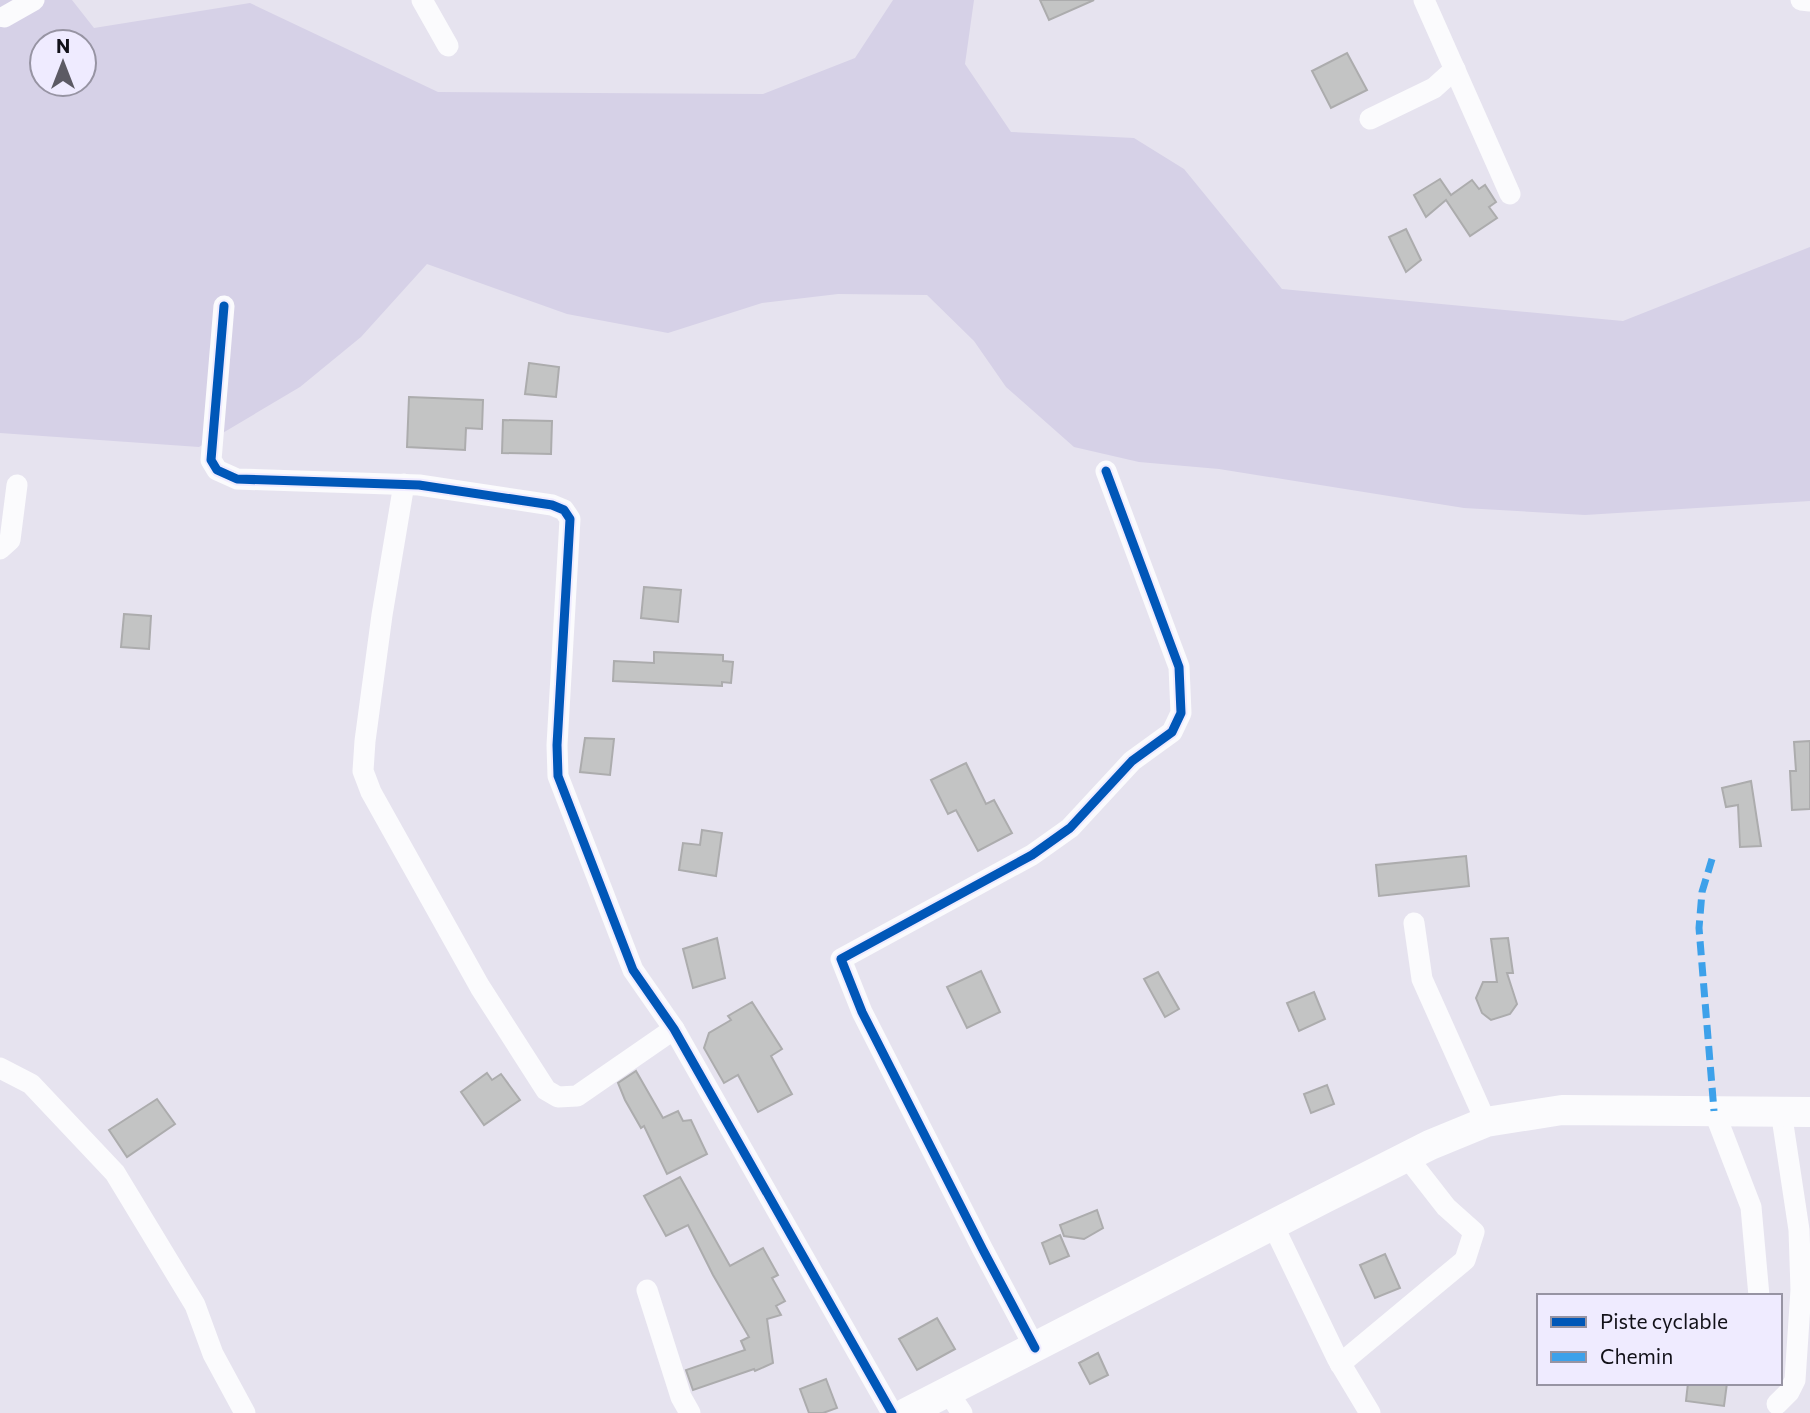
<svg xmlns="http://www.w3.org/2000/svg" width="1810" height="1413" font-family="Commissioner,sans-serif">
<rect width="100%" height="100%" fill="#e6e3ef"/>
<path fill="#d6d1e7" fill-rule="evenodd" d="M0,0H72L94,28L250,3L438,92L763,94L855,58L893,0H974L965,64L1011,132L1134,138L1184,169L1282,289L1623,321L1810,247V501L1585,515L1464,508L1219,469L1139,462L1074,447L1006,387L974,341L927,295L838,294L762,303L668,333L567,314L427,264L361,337L300,387L199,447L0,433ZM42,42H84V84H42Z"/>
<g fill="#c3c4c4" stroke="#acacad" stroke-width="2">
<polygon points="1040,0 1094,0 1049,20"/>
<polygon points="1347,53 1367,90 1331,108 1312,71"/>
<polygon points="1440,179 1451,195 1472,180 1479,189 1485,185 1496,202 1489,207 1497,218 1470,236 1446,200 1426,217 1414,195"/>
<polygon points="1406,229 1421,260 1406,272 1389,237"/>
<polygon points="529,363 559,367 556,397 525,394"/>
<polygon points="409,397 483,400 482,429 466,428 465,450 407,447"/>
<polygon points="503,420 552,421 551,454 502,453"/>
<polygon points="644,587 681,590 678,622 641,618"/>
<polygon points="124,614 151,616 149,649 121,647"/>
<polygon points="654,652 723,655 723,661 733,662 731,683 722,682 722,686 613,681 614,661 654,663"/>
<polygon points="585,738 614,739 610,775 580,772"/>
<polygon points="1810,741 1810,809 1792,810 1790,771 1796,771 1794,742"/>
<polygon points="966,763 986,804 994,800 1012,833 978,851 956,810 948,814 931,780"/>
<polygon points="1751,781 1761,846 1740,847 1738,805 1726,807 1722,788"/>
<polygon points="702,830 722,833 716,876 679,870 683,843 700,845"/>
<polygon points="1466,856 1469,886 1379,896 1376,865"/>
<polygon points="717,938 725,978 693,988 683,949"/>
<polygon points="1508,938 1513,973 1507,973 1517,1004 1510,1014 1491,1020 1482,1013 1476,998 1483,982 1497,982 1491,939"/>
<polygon points="981,971 1000,1012 967,1028 947,987"/>
<polygon points="1158,972 1179,1009 1165,1017 1144,979"/>
<polygon points="1314,992 1325,1019 1299,1031 1287,1003"/>
<polygon points="752,1002 782,1049 771,1056 792,1094 758,1112 738,1075 724,1083 704,1048 709,1033 731,1020 728,1016"/>
<polygon points="636,1071 663,1118 678,1111 683,1121 691,1120 707,1154 667,1174 644,1126 641,1128 625,1100 618,1083"/>
<polygon points="487,1073 492,1080 501,1074 520,1100 484,1125 461,1092"/>
<polygon points="1327,1085 1334,1104 1311,1113 1304,1094"/>
<polygon points="157,1099 175,1124 127,1157 109,1130"/>
<polygon points="680,1177 730,1266 763,1248 778,1275 772,1278 785,1301 776,1306 781,1315 767,1319 773,1363 755,1371 754,1369 693,1390 686,1370 745,1350 741,1341 749,1337 713,1275 688,1225 666,1236 644,1196"/>
<polygon points="1097,1210 1103,1228 1084,1239 1064,1236 1060,1225"/>
<polygon points="1060,1235 1069,1256 1050,1264 1042,1243"/>
<polygon points="1385,1254 1400,1288 1375,1298 1360,1265"/>
<polygon points="937,1318 955,1349 917,1370 899,1339"/>
<polygon points="1098,1353 1108,1375 1090,1384 1079,1363"/>
<polygon points="826,1379 837,1408 823,1413 809,1413 800,1389"/>
<polygon points="1688,1383 1727,1383 1724,1406 1686,1401"/>
</g>
<g fill="none" stroke-linecap="round" stroke-linejoin="round">
<g stroke="#fbfbfd" stroke-width="21">
<polyline points="422,0 448,46"/>
<polyline points="1424,0 1510,194"/>
<polyline points="1801,0 1810,1"/>
<polyline points="4,17 34,0"/>
<polyline points="1370,119 1434,88 1455,69"/>
<polyline points="224,306 211,460 217,470 237,479 419,485 552,505 564,510 570,519 557,745 558,776 633,970 674,1029 892,1413"/>
<polyline points="404,484 382,615 365,741 363,771 371,792 480,987 546,1090 558,1097 577,1096 674,1029"/>
<polyline points="0,549 10,540 17,485"/>
<polyline points="1414,923 1422,979 1486,1122"/>
<polyline points="0,1068 31,1084 115,1173 195,1305 213,1354 245,1413"/>
<polyline points="1714,1111 1751,1207 1759,1296"/>
<polyline points="1273,1225 1337,1358 1370,1413"/>
<polyline points="647,1290 681,1397 690,1413"/>
<polyline points="1035,1348 983,1250 862,1012 841,959 1032,855 1070,828 1132,761 1172,732 1181,713 1179,667 1106,471"/>
<polyline points="1340,1364 1465,1260 1474,1232 1446,1207 1407,1157"/>
<polyline points="948,1392 962,1413"/>
<polyline points="1777,1404 1789,1392 1795,1380 1801,1290 1799,1230 1781,1111"/>
</g>
<polyline stroke="#fbfbfd" stroke-width="30" points="906,1413 1323,1199 1430,1145 1486,1122 1562,1110 1810,1112"/>
<polyline stroke="#3da1ea" stroke-width="7" stroke-dasharray="14 7" stroke-linecap="butt" points="1712,859 1702,892 1699,928 1714,1111"/>
<defs>
<g id="cycleway">
<polyline points="224,306 211,460 217,470 237,479 419,485 552,505 564,510 570,519 557,745 558,776 633,970 674,1029 892,1413"/>
<polyline points="1035,1348 983,1250 862,1012 841,959 1032,855 1070,828 1132,761 1172,732 1181,713 1179,667 1106,471"/>
</g>
</defs>
<use href="#cycleway" stroke="#efebff" stroke-width="13"/>
<use href="#cycleway" stroke="#0057b8" stroke-width="9"/>
</g>
<rect x="1537" y="1294" width="245" height="91" fill="#efebff" stroke="#9794a3" stroke-width="2"/>
<rect x="1551" y="1317" width="35" height="10" fill="#0057b8" stroke="#9794a3" stroke-width="2"/>
<text x="1600" y="1329" font-size="21" fill="#121119">Piste cyclable</text>
<rect x="1551" y="1352" width="35" height="10" fill="#3da1ea" stroke="#9794a3" stroke-width="2"/>
<text x="1600" y="1364" font-size="21" fill="#121119">Chemin</text>
<g transform="translate(63 63)"><circle r="33" fill="#efebff" stroke="#9794a3" stroke-width="2"/>
<path d="M0-5L12 26L0 18L-12 26Z" fill="#5c5a64"/>
<text y="-10" font-size="19" font-weight="bold" text-anchor="middle" fill="#121119">N</text>
</g>
</svg>
